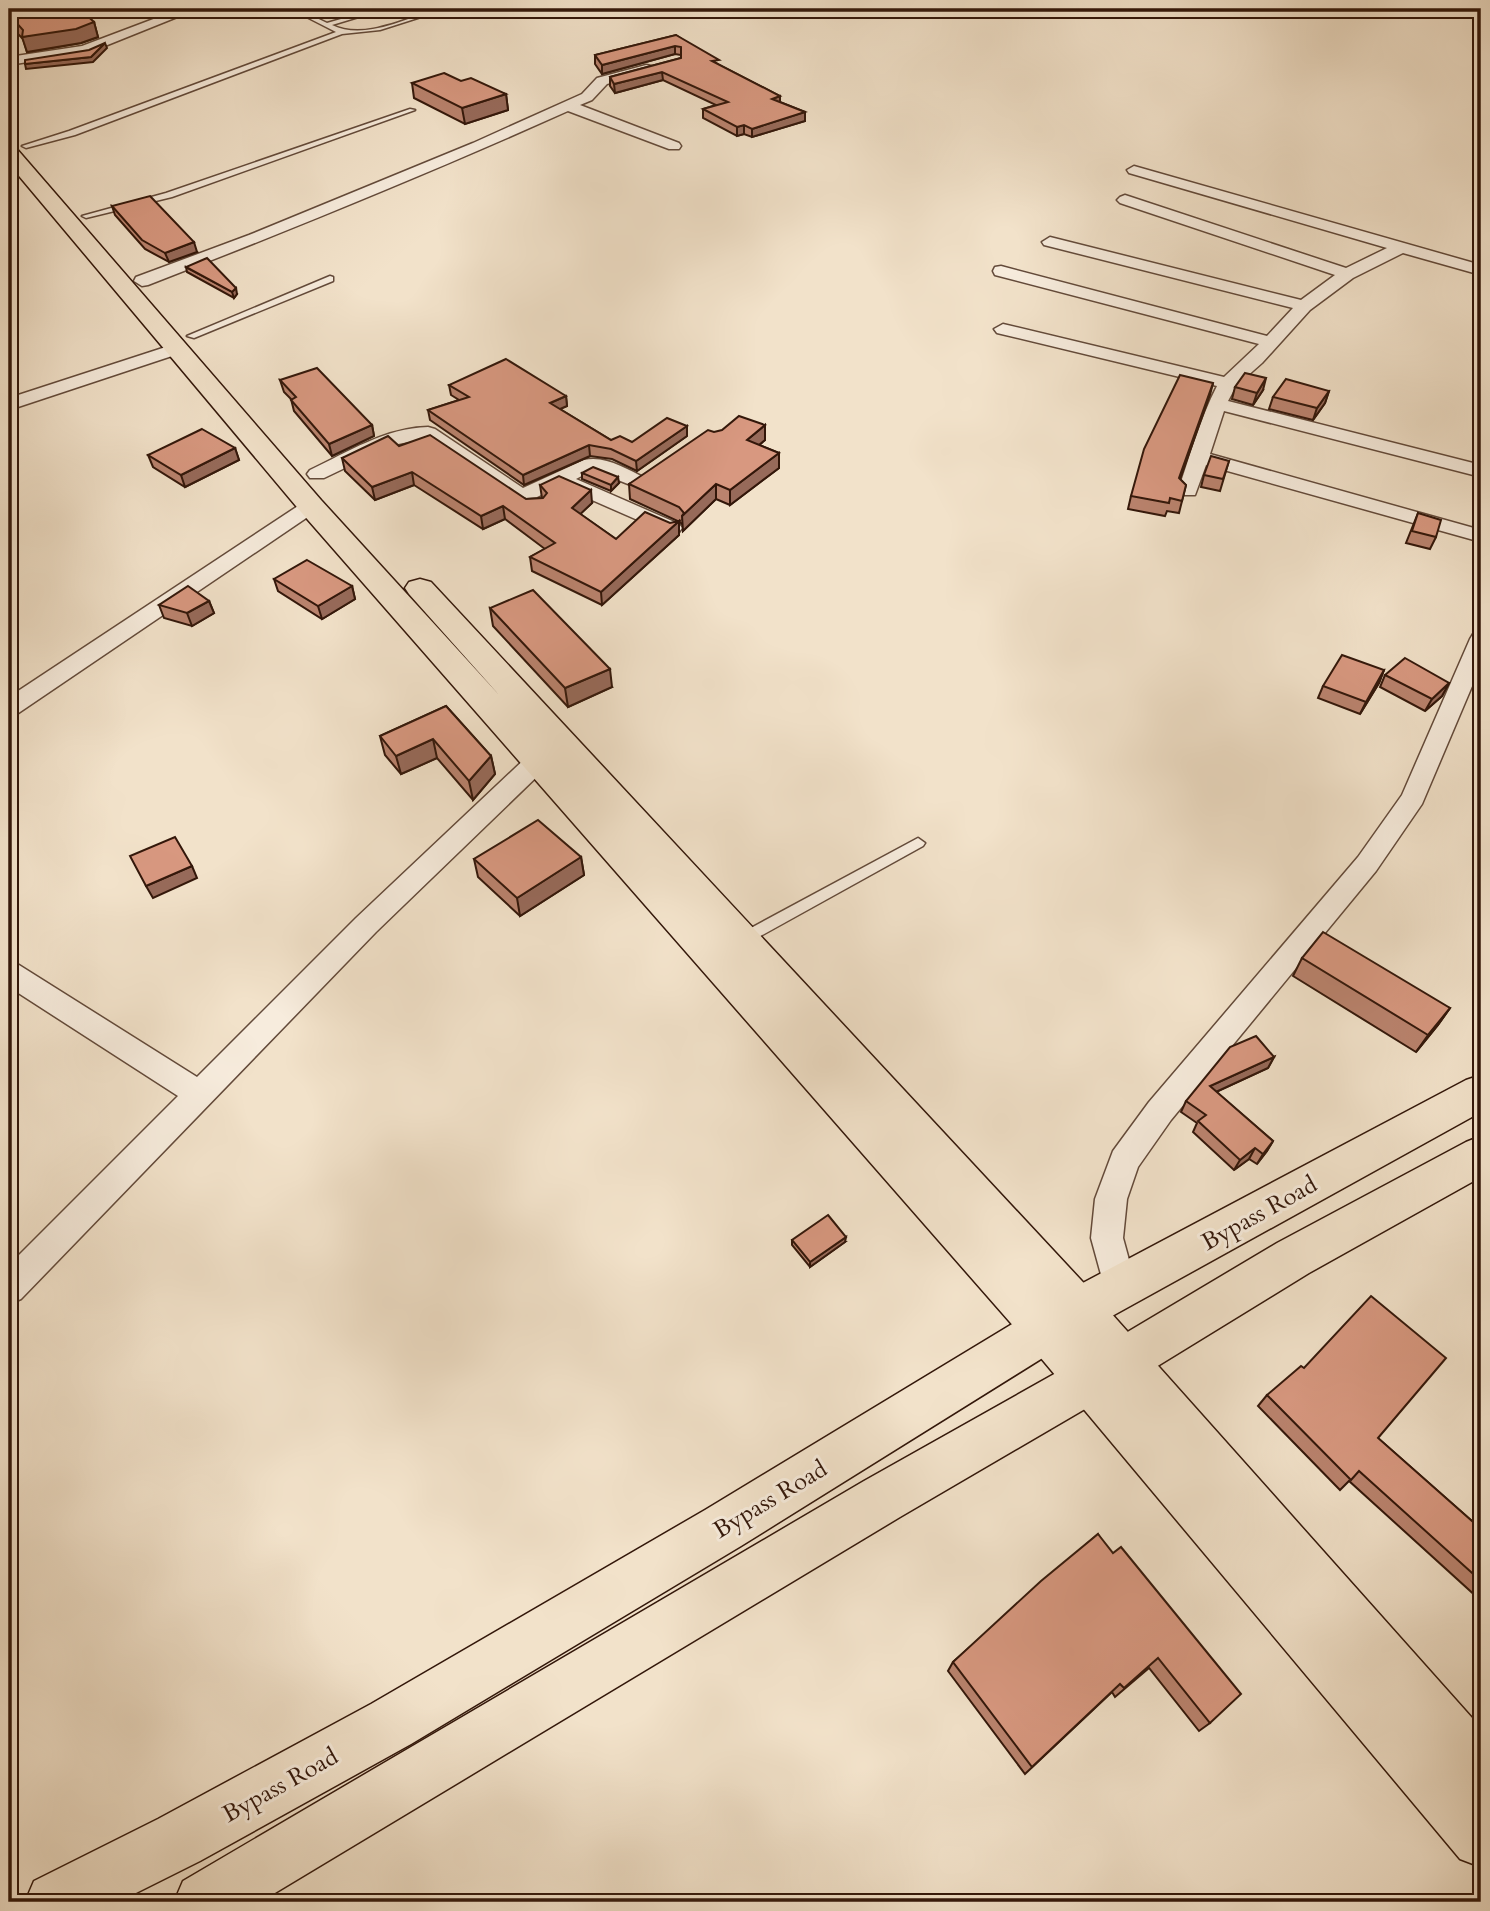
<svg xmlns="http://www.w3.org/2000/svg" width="1490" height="1911" font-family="Cardo,serif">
<rect width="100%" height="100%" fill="#f2e2ca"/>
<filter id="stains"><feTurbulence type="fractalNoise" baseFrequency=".00286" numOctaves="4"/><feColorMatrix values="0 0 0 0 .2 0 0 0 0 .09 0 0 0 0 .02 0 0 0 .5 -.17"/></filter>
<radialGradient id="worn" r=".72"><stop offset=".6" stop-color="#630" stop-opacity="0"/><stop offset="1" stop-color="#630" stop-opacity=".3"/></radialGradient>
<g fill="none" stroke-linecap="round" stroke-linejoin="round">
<defs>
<g id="lane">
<path d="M291,9H298L327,23L376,9H385L332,25C364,41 407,18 437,9H446L380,30L342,34L75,135L26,148L22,146L69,131L336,32Z"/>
<polygon points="410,109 415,110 172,197 86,218 82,216 166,193"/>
<polygon points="330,276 333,277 333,281 194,338 187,336"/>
<polygon points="918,838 925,843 923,846 746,944 736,944 734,940 736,936"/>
</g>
<g id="street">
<polygon points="180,9 197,9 90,52 9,65 9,57 82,46"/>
<path d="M646,65L651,66V72L607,84L592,100L580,105L679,143L681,146L679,149H669L568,111C430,173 290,230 148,285L142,286L134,281L136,277L249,235L473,143L582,94L597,78Z"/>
<path d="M1134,166L1481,265V275L1403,253L1353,278L1310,310L1262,363L1236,386L1228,401L1481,465V477L1224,411L1210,454L1481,530V542L1206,465L1195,495H1181L1178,491C1190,456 1200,419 1217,386L997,333L994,329L1003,324L1224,377L1259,344L995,275L993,271L995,267L1001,266L1267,336L1293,308L1044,245L1042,242L1050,237L1301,300L1335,275L1120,203L1117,200L1120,197L1125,195L1346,268L1387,248L1129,173L1127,170Z"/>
<polygon points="175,344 184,349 181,353 9,410 9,398"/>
<path d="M428,427L435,429L523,488L584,460C605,455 627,469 645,478L648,482L645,486L638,488L593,470L576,479L679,524L682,528L679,532H665L560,486L537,497L546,506L543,510H529L424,439L393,445L324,478H310L307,474L310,470C348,452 385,428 428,427Z"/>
<polygon points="311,500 318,502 321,506 318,510 17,714 9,716 9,697 304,502"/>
<polygon points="1481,632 1481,665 1422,804 1376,871 1171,1120 1138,1167 1127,1199 1123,1238 1137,1289 1132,1300 1120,1305 1108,1300 1091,1238 1095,1199 1113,1151 1149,1102 1358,857 1402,795 1470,639 1473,634"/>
<polygon points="539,752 548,754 551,760 548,766 376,932 21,1299 9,1304 9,1265 178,1096 9,987 9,962 19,965 197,1077 356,918 530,754"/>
</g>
<g id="primary">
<polygon points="1481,1075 1481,1112 1094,1326 741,1546 411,1744 200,1861 118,1902 25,1902 34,1881 158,1819 371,1704 705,1510 1062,1294 1466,1080"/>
<polygon points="1481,1136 1481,1177 1309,1273 1138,1378 900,1517 260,1902 174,1902 183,1881 864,1481 1104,1346 1277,1243 1466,1142"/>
</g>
<polygon id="highway" points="9,146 16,148 321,500 500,696 409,594 405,588 409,582 420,579 431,582 1094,1294 1481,1728 1481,1867 1460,1859 1030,1345 301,512 9,164"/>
</defs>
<use href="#lane" stroke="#634a3a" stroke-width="3"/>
<use href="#street" stroke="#634a3a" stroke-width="3"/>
<use href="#primary" stroke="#33170a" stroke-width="3"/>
<use href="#highway" stroke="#33170a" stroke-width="3"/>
<use href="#lane" fill="#f7ecdd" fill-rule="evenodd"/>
<use href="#street" fill="#f7ecdd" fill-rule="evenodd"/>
<use href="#primary" fill="#f2e2ca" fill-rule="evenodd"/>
<use href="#highway" fill="#f2e2ca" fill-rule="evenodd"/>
</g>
<g fill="#ba836e" stroke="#33170a" stroke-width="2">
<polygon points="13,19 94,22 98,37 81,43 27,52 23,39 18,34"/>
<polygon points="676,35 719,65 780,96 780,102 805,112 805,121 752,137 744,134 737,136 703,118 703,109 716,105 663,80 615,93 610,86 610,77 681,58 681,55 675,54 602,74 595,64 595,55"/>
<polygon points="461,81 506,94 508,110 465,124 414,98 412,83"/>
<polygon points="112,206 197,252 169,262 145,249 115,215"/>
<polygon points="186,267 237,294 234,298 187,272"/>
<polygon points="280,380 372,425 374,436 332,456 294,411 291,399 284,392"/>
<polygon points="1213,383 1180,479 1186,485 1179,513 1167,511 1165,516 1128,509 1131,496"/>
<polygon points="449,385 566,396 567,406 560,409 611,440 632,442 687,436 637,471 612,459 590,456 524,485 430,420 428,410 459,400 451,395"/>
<polygon points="1235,387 1263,390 1253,405 1232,399"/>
<polygon points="1329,391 1325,403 1313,420 1269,409 1273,397"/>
<polygon points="765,425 765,440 759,445 779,453 779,468 730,505 716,499 683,531 683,525 680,522 630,499 629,484"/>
<polygon points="399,446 526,499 542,498 540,485 592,503 580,514 616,539 679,521 679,535 602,605 532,571 530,557 545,549 505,519 483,529 414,485 375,500 345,471 342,458"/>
<polygon points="235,448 239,460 185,487 153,467 148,455"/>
<polygon points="1229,461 1220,491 1201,487 1204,475"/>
<polygon points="582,473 619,483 611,491 582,479"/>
<polygon points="1418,513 1436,537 1430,549 1406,543"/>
<polygon points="274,579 352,586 355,599 322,619 278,591"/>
<polygon points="209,601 214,613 192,626 164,618 159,605"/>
<polygon points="490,608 612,687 568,707 493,626"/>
<polygon points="1384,670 1379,683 1360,714 1318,698 1323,686"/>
<polygon points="1385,675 1449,683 1442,696 1425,711 1380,687"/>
<polygon points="446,706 491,756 495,774 473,800 437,758 401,774 385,755 380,736"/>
<polygon points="581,857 584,875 520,916 478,877 474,859"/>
<polygon points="1302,958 1450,1008 1438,1025 1416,1052 1293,976"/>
<polygon points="1274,1057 1268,1068 1216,1092 1273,1141 1267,1151 1257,1164 1249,1159 1234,1170 1193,1132 1197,1123 1181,1112 1186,1101"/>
<polygon points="792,1240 845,1242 810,1267 792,1245"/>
<polygon points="1267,1395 1378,1438 1481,1529 1481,1595 1478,1598 1349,1481 1340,1490 1258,1406"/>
<polygon points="1098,1534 1210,1723 1199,1731 1149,1668 1115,1697 1112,1692 1025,1774 948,1671 953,1662"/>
</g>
<g fill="#976a5a" stroke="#33170a" stroke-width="2">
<polygon points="94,22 98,37 81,43 27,52 22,37"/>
<polygon points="105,43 107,48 93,62 26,69 25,64 91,57"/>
<polygon points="675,46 675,54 602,74 602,65"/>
<polygon points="662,72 663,80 615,93 614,84"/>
<polygon points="506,94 508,110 465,124 462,108"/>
<polygon points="780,96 780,105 772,99"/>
<polygon points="805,112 805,121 752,137 752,129"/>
<polygon points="744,125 744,134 737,136 737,127"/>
<polygon points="194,242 197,252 169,262 165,253"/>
<polygon points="236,288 237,294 234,298 232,292"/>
<polygon points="1266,378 1263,390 1253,405 1257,393"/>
<polygon points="1213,383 1210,395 1176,490 1179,478"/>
<polygon points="1329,391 1325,403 1313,420 1317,408"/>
<polygon points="566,396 567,406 551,413 550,403"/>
<polygon points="372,425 374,436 332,456 329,444"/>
<polygon points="765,425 765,440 747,455 747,440"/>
<polygon points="687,426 687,436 637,471 636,461"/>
<polygon points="589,445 590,456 524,485 523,475"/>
<polygon points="235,448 239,460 185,487 181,475"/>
<polygon points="779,453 779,468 730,505 730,490"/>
<polygon points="412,472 414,485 375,500 372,487"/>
<polygon points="618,477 619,483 611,491 611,485"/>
<polygon points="716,484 716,499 683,531 682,516"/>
<polygon points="591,490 592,503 573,521 572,508"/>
<polygon points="503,506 505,519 483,529 481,516"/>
<polygon points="679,521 679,535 602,605 601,592"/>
<polygon points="352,586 355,599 322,619 318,606"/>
<polygon points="209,601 214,613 192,626 187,613"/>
<polygon points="610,669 612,687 568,707 565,688"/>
<polygon points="1384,670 1379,683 1360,714 1366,702"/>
<polygon points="1449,683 1442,696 1425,711 1432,699"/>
<polygon points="433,739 437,758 401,774 396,756"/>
<polygon points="491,756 495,774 473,800 469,781"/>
<polygon points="581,857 584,875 520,916 517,898"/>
<polygon points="192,866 197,878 153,898 146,886"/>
<polygon points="1450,1008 1438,1025 1416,1052 1428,1035"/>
<polygon points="1274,1057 1268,1068 1205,1097 1210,1086"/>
<polygon points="1273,1141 1267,1151 1257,1164 1263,1154"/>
<polygon points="1255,1148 1249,1159 1234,1170 1240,1160"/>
<polygon points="846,1237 845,1242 810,1267 810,1262"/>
<polygon points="9,1240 14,1246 9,1251"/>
</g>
<g fill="#d89880" stroke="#33170a" stroke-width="2">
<polygon points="67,9 80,9 94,22 76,29 22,37 23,30 13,19"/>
<polygon points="676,35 719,60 712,61 780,96 772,99 805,112 752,129 744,125 737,127 703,109 728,102 662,72 614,84 610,77 681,58 681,47 675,46 602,65 595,55"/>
<polygon points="105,43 91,57 25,64 25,60 89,50"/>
<polygon points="444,73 461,81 471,78 506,94 462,108 412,83"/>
<polygon points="150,196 194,242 165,253 142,240 112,206"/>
<polygon points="207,258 236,288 232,292 186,267"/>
<polygon points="506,359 566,396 550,403 611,440 620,436 632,442 667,418 687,426 636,461 611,449 589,445 523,475 428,410 469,397 449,385"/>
<polygon points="317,368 372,425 329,444 291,400 296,397 280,380"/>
<polygon points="1245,373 1266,378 1257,393 1235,387"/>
<polygon points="1180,375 1213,383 1179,478 1186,485 1182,501 1170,498 1169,503 1131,496 1144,449"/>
<polygon points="1286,379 1329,391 1317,408 1273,397"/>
<polygon points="739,416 765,425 747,440 779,453 730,490 716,484 682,516 684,513 679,507 629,484 708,430 714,432 722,430"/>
<polygon points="202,429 235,448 181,475 148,455"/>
<polygon points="430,435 526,499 543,498 547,493 540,485 559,476 591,490 572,508 616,539 645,512 670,523 679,521 601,592 530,557 555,543 503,506 481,516 412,472 372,487 342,458 388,436 399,446"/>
<polygon points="1211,456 1229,461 1223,479 1204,475"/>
<polygon points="593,467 618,477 611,485 582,473"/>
<polygon points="1418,513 1441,520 1436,537 1412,531"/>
<polygon points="307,560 352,586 318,606 274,579"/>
<polygon points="188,586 209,601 187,613 159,605"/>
<polygon points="533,590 610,669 565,688 490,608"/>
<polygon points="1342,655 1384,670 1366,702 1323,686"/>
<polygon points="1405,658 1449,683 1432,699 1385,675"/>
<polygon points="446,706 491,756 469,781 433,739 396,756 380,736"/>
<polygon points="538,820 581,857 517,898 474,859"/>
<polygon points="175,837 192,866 146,886 130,856"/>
<polygon points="1323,932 1450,1008 1428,1035 1302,958"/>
<polygon points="1256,1036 1274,1057 1210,1086 1273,1141 1263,1154 1255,1148 1240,1160 1198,1121 1206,1115 1186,1101 1230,1047"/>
<polygon points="828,1215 846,1237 810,1262 792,1240"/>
<polygon points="1371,1296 1446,1358 1378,1438 1481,1529 1481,1581 1359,1471 1351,1480 1267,1395 1301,1366 1304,1368"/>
<polygon points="1098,1534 1113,1553 1121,1547 1241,1694 1210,1723 1158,1658 1124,1688 1120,1684 1032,1767 953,1662 1041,1581"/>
</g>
<g text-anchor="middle" stroke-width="6" stroke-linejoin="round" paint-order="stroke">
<g font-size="24" fill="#33170a" stroke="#f7ecdd">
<text transform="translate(1259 1213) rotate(-29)" y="8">Bypass Road</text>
<text transform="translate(770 1499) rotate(-31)" y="8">Bypass Road</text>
<text transform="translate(280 1785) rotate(-29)" y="8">Bypass Road</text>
</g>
</g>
<rect width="1490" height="1911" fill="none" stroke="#f2e2ca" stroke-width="35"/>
<rect x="10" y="10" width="1469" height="1890" fill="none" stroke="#33170a" stroke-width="3.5"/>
<rect x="18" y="18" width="1455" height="1876" fill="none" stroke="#33170a" stroke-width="2"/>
<rect width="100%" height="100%" filter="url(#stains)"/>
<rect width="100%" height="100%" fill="url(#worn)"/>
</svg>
